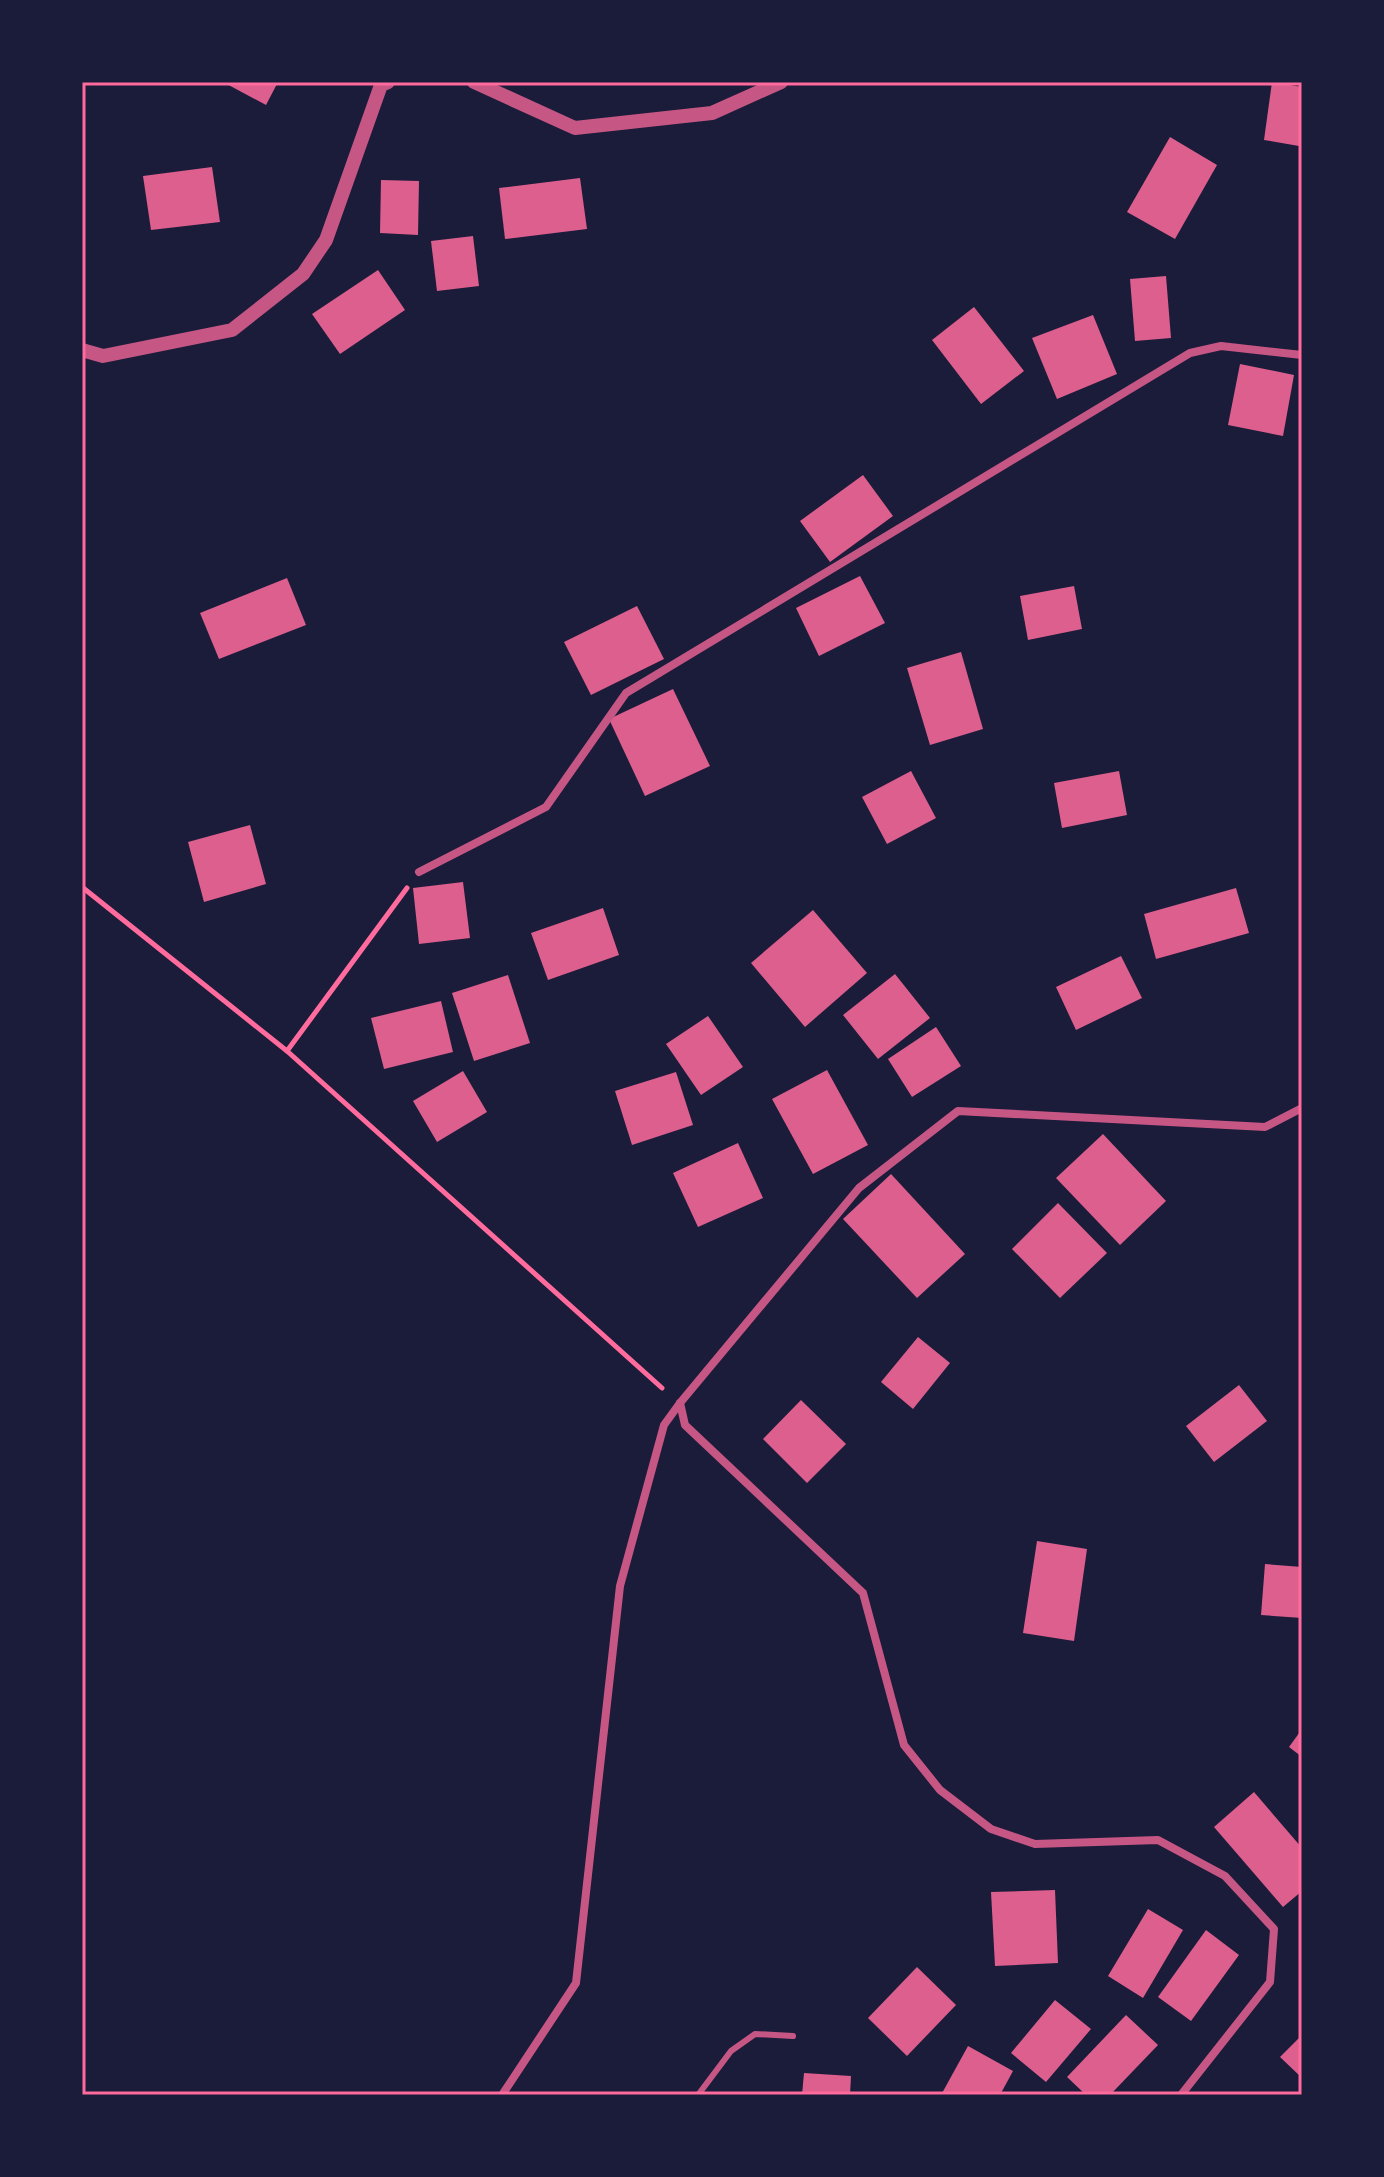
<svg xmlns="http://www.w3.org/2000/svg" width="1384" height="2177" font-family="Manrope,sans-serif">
<rect width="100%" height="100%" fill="#1b1b3a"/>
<g fill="#dd5f8e">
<polygon points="223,82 278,82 266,105"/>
<polygon points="1272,82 1302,87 1302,123 1299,146 1264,140"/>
<polygon points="1170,137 1217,165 1175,239 1127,212"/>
<polygon points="212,167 220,222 151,230 143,176"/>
<polygon points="580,178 587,229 505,239 499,188"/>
<polygon points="381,180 419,181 418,235 380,233"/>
<polygon points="473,236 479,286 437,291 431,241"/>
<polygon points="378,270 405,310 340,354 312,314"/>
<polygon points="1166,276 1171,338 1135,341 1130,279"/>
<polygon points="974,307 1024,371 981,404 932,340"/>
<polygon points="1093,315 1117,374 1057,399 1032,338"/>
<polygon points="1240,364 1294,375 1283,436 1228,425"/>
<polygon points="863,475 893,516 830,562 800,521"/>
<polygon points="860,576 885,623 819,656 796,608"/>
<polygon points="287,578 306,625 219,659 200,613"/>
<polygon points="1074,586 1082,629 1028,640 1020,596"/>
<polygon points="637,606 664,659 591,695 564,642"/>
<polygon points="961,652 983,729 930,745 907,668"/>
<polygon points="673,689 710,766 645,796 609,719"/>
<polygon points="911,771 936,818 887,844 862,797"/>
<polygon points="1119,771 1127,815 1062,828 1054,783"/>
<polygon points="250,825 266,884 204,902 188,842"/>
<polygon points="463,882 470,938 419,944 413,888"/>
<polygon points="1236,888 1249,933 1156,959 1144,914"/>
<polygon points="603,908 619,955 548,980 531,933"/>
<polygon points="813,910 867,973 805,1027 751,963"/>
<polygon points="1121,956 1142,998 1076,1030 1056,987"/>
<polygon points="895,974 930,1018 878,1059 843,1015"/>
<polygon points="508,975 530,1043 474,1061 452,993"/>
<polygon points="441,1001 453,1052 384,1069 371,1018"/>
<polygon points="708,1016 743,1067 701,1095 666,1044"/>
<polygon points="936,1027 961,1066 912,1097 888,1059"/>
<polygon points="827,1070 868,1145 813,1174 772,1099"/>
<polygon points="463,1071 487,1112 437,1142 413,1101"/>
<polygon points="676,1072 693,1125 632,1145 615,1091"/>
<polygon points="1103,1134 1166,1201 1120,1245 1056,1178"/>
<polygon points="738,1143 763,1198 698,1227 673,1173"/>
<polygon points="891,1174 965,1254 917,1298 843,1219"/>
<polygon points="1058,1203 1107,1253 1060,1298 1012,1249"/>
<polygon points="918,1337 950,1363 913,1409 881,1382"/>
<polygon points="1239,1385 1267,1421 1214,1462 1186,1426"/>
<polygon points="801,1400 846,1444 807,1483 763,1439"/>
<polygon points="1037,1541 1087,1549 1074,1641 1023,1633"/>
<polygon points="1265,1564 1302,1567 1302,1618 1261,1615"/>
<polygon points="1302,1729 1302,1757 1289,1747"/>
<polygon points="1254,1792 1302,1848 1302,1891 1283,1907 1214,1827"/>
<polygon points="1055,1890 1058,1963 995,1966 991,1892"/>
<polygon points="1148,1909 1183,1930 1143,1998 1108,1976"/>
<polygon points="1206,1930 1239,1955 1191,2021 1158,1997"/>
<polygon points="917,1967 956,2005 907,2056 868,2018"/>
<polygon points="1055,2000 1091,2029 1046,2082 1011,2053"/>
<polygon points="1126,2015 1158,2045 1110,2095 1086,2095 1067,2077"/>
<polygon points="1302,2035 1302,2078 1280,2057"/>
<polygon points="968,2046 1013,2071 1000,2095 941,2095"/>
<polygon points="804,2073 851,2076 850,2095 802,2095"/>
</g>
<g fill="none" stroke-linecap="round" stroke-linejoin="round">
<g stroke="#ff6b9d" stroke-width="5">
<polyline points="82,887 287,1051 662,1388"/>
<polyline points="287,1051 407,888"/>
</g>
<polyline stroke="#c65784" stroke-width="6" points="698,2095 731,2051 755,2034 793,2036"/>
<g stroke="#c65784" stroke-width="8">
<polyline points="419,872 546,807 626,693 1190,353 1221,346 1302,355"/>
<polyline points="680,1403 685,1425 863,1593 904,1745 940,1790 991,1829 1035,1844 1158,1840 1225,1876 1274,1929 1270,1982 1181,2095"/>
<polyline points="502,2095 576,1983 620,1586 664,1425 680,1403 859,1188 958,1111 1265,1127 1302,1108"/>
</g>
<g stroke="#c65784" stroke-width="14">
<polyline points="474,82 575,128 712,113 781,82"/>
<polyline points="82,350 103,356 232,330 303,274 326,240 381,85 388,82"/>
</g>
</g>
<rect width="1384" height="2177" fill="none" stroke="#1b1b3a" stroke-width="168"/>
<rect x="84" y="84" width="1216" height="2009" fill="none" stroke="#ff6b9d" stroke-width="3"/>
</svg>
